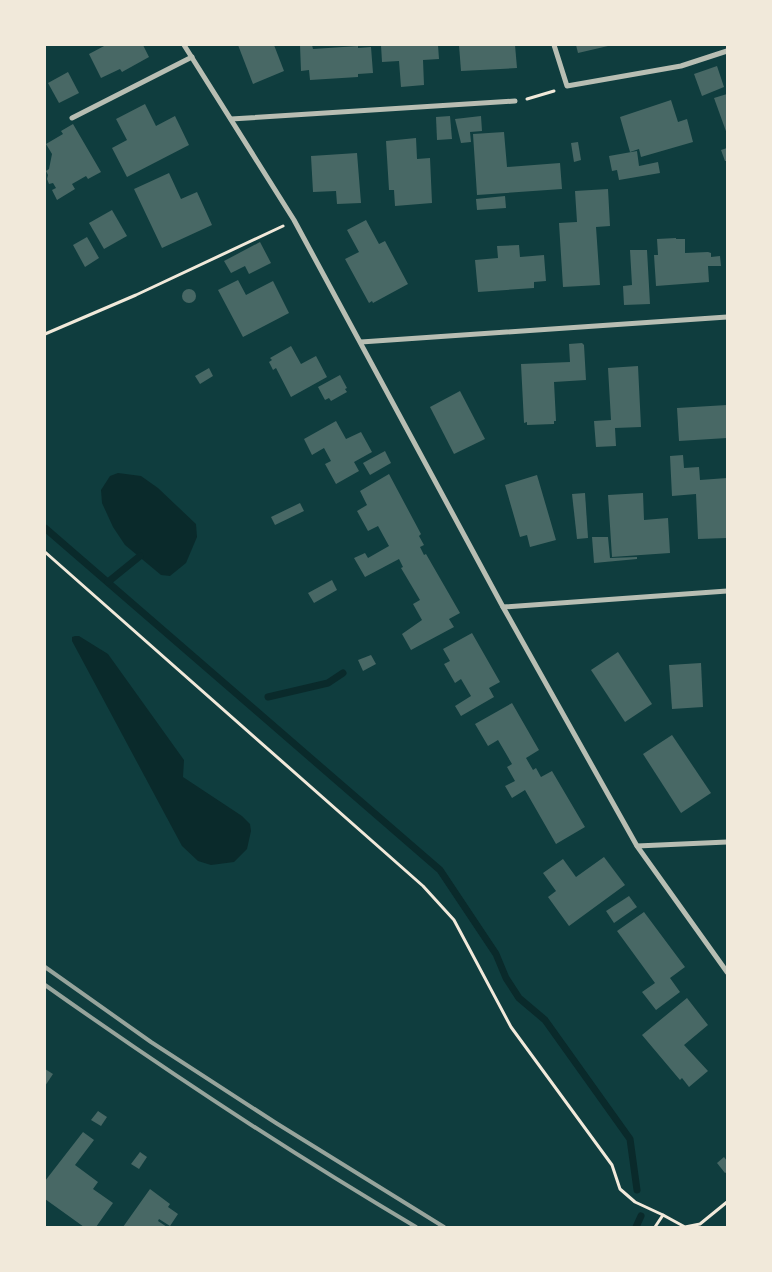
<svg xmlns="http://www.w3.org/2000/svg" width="772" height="1272" font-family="'Noto Serif',serif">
<rect width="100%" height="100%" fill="#0f3d3e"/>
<g fill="#0a2a2b">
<polygon points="118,473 141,476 158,488 196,524 197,537 186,563 170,576 161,575 125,545 113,527 102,503 101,490 110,476"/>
<polygon points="75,636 79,636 108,654 184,760 183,777 242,816 250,824 251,831 247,849 234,862 211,865 198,861 182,846 72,641 72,637"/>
</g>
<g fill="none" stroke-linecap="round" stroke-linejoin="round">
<g stroke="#0a2a2b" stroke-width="7">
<polyline points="45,528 440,870 496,954 506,978 519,998 545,1020 630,1139 637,1190"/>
<polyline points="108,582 140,556"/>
<polyline points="268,697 328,683 343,673"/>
<polyline points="636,1227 641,1216"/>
</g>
</g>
<g fill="#486865">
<polygon points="106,45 143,45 149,57 122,72 120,69 101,78 89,54"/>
<polygon points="238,45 274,45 284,71 253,84"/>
<polygon points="300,45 312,45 313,49 358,46 358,48 371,47 373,73 358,74 358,77 310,80 309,70 301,71"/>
<polygon points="381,45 438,45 439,59 423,60 424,85 401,87 399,61 382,62"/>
<polygon points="459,45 515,45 517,68 461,71"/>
<polygon points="576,45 608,45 608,46 578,53"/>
<polygon points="717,66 724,87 702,96 694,74"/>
<polygon points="68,72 79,93 59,103 48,83"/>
<polygon points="727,94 727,134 714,98"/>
<polygon points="671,100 678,122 687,119 693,142 641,157 639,149 630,152 620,117"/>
<polygon points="145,104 156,126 175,116 189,145 127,177 112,148 127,140 116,119"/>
<polygon points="450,116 452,139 437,140 436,117"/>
<polygon points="481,116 482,131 470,132 471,142 461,143 455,119"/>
<polygon points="73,124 101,172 88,179 86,176 72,184 75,189 57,200 52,190 56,188 53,183 49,184 47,179 48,175 46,171 49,169 52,154 46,144 63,134 61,131"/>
<polygon points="504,132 507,167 560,163 562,189 477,195 473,134"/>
<polygon points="416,138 417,159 430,158 432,203 395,206 394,190 389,190 386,141"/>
<polygon points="578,142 581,160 574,162 571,143"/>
<polygon points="727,148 727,161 725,161 721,150"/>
<polygon points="637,151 639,166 658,162 660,173 619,180 617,170 612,171 609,156"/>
<polygon points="357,153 361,203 337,204 336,191 313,192 311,156"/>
<polygon points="169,173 181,199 197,192 212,225 162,248 134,189"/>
<polygon points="608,189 610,226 596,227 600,285 563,287 559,223 577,222 575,191"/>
<polygon points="505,196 506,208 477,210 476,199"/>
<polygon points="112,210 127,236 104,249 89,223"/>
<polygon points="366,220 379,244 385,241 408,284 373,303 372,301 369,303 345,259 359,252 347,230"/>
<polygon points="87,237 99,258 85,267 73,245"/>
<polygon points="676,238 676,239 685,239 685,253 708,252 711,253 711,257 720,256 721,266 708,266 709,282 656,286 654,255 658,255 657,239"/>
<polygon points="260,242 271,263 249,274 245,266 231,273 224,261"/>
<polygon points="519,245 520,257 544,255 546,281 534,282 534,288 478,292 475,260 498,258 497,246"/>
<polygon points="630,250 647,250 650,304 624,305 623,286 632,285"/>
<polygon points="238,280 246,295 273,281 289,313 243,337 218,290"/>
<circle cx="189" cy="296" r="7"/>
<polygon points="582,343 584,345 586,380 554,382 556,421 554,421 554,424 527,425 527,422 524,423 521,364 570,362 569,344"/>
<polygon points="291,346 301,364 316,356 327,377 291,397 276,368 273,370 269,362 272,360 270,358"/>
<polygon points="638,366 641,427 615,428 616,446 596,447 594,421 611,420 608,368"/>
<polygon points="209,368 213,376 200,384 195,376"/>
<polygon points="340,375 347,388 345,389 347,392 331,401 329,398 325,400 318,387"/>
<polygon points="460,391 485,439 454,454 430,407"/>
<polygon points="727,405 727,438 679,441 677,408"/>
<polygon points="336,421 346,439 361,432 372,452 354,462 359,471 336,484 325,464 331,461 324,448 312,455 304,439"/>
<polygon points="385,451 391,463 370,475 363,463"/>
<polygon points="683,455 684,468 699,467 700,480 727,478 727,538 698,539 696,494 672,496 670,456"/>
<polygon points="389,474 421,534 419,536 424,545 420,547 424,555 426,554 460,613 449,619 454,627 411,650 402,634 422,620 413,604 420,600 401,568 403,567 399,559 365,577 354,558 365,553 368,558 389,546 378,526 368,531 357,511 367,505 360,491"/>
<polygon points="537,475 556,540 530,547 527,535 520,537 505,485"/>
<polygon points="585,493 588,538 577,539 572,494"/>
<polygon points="643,493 644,520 668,518 670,553 612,557 608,495"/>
<polygon points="300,503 304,511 275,525 271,517"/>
<polygon points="592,537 608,537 610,558 637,557 637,559 594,563"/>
<polygon points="332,580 337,590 314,603 308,593"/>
<polygon points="472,633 500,682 489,688 494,697 461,716 455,706 471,696 461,679 455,683 444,664 450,661 443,649"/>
<polygon points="618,652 652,704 625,722 591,670"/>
<polygon points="371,655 376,664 363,671 358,660"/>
<polygon points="701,663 703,707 672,709 669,665"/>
<polygon points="512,703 539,750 526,758 533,770 536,768 541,777 552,771 585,827 556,844 525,790 512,798 505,786 515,781 507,767 512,764 498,740 488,746 475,724"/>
<polygon points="672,735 711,793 681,813 643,754"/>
<polygon points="604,857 625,885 569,926 548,897 556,891 543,873 563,859 576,877"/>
<polygon points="629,896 637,907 614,923 606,911"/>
<polygon points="644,912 685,967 670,978 680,992 656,1010 642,992 655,983 617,931"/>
<polygon points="687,998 708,1025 684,1045 708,1071 689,1087 682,1078 680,1080 642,1035"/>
<polygon points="45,1069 53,1074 45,1086"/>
<polygon points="98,1111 107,1117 101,1126 91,1120"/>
<polygon points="83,1132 94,1140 75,1165 98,1182 93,1189 113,1203 96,1227 84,1227 45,1199 45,1181"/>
<polygon points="140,1152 147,1157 139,1169 131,1164"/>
<polygon points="724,1157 727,1161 727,1172 725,1173 717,1163"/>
<polygon points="150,1189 170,1204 168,1207 178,1214 170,1226 159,1219 158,1221 167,1227 123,1227"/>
</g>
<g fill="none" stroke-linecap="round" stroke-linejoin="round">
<g stroke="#f1e9da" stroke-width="3">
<polyline points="527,99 554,91"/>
<polyline points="45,334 136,295 283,226"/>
<polyline points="45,552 423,886 454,920 511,1027 612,1165 620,1189 635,1202 663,1215"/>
<polyline points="655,1227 663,1215 685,1227 700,1224 727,1202"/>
</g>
<g stroke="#b8beb3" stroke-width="5">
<polyline points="184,45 294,220 503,607 637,846 727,972"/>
<polyline points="554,45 567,86 681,66 727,51"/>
<polyline points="72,118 192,57"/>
<polyline points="231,119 515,101"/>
<polyline points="361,342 727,317"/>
<polyline points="503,607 727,591"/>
<polyline points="637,846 727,842"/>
</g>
<g stroke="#97a49c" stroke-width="4">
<polyline points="45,967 151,1042 276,1123 444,1227"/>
<path d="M45,985C165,1070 289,1152 416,1227"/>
</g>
</g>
<rect width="772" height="1272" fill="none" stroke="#f1e9da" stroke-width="92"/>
</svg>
